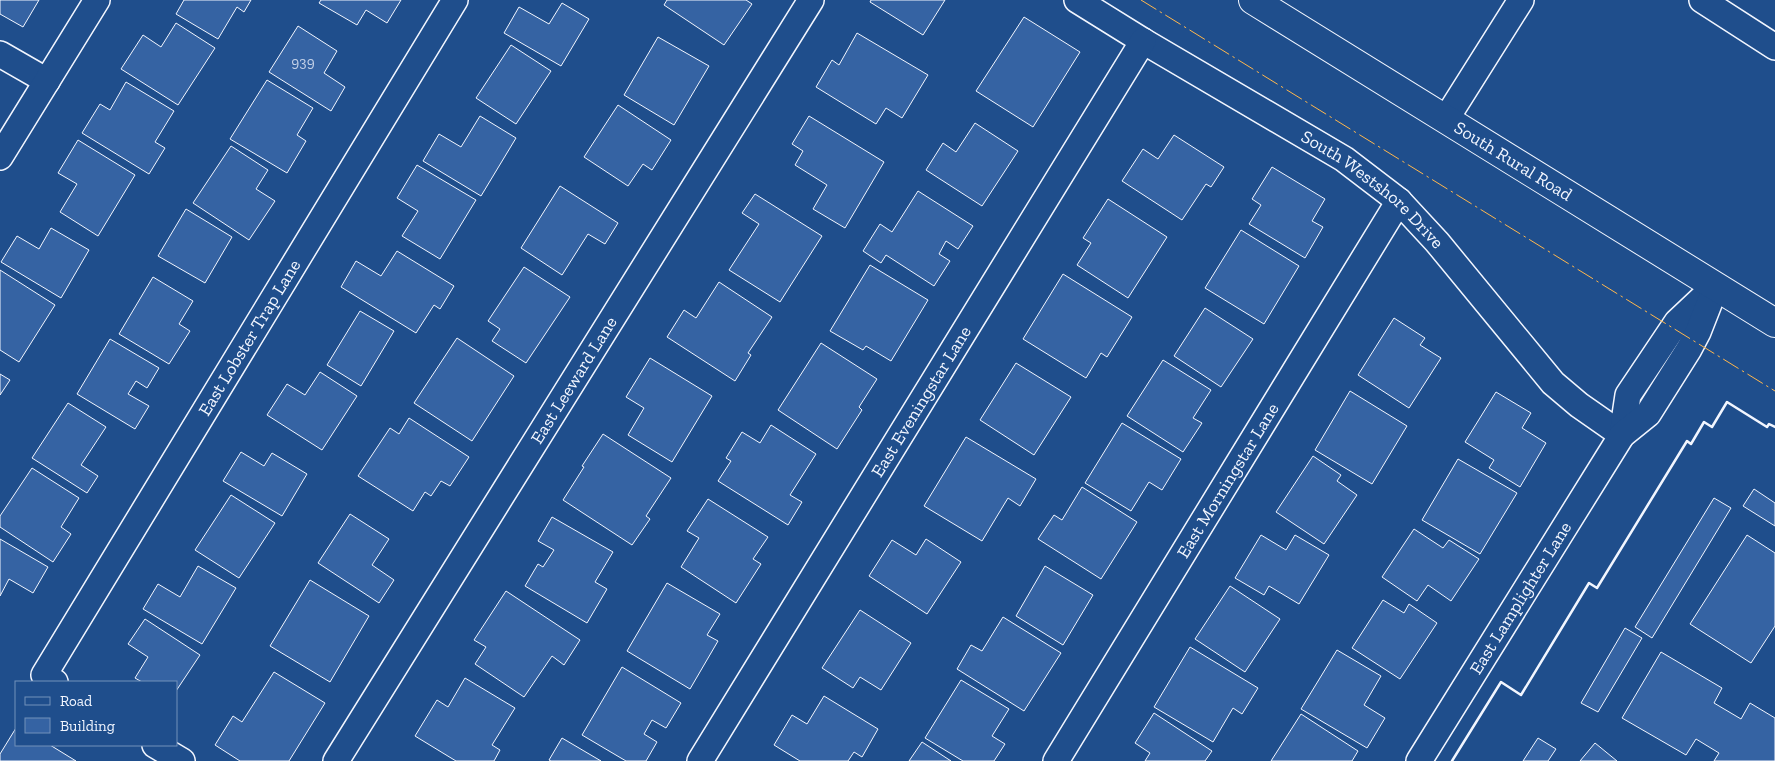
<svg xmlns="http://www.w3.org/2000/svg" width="1775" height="761" font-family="'Zilla Slab',serif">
<rect width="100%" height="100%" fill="#1f4e8c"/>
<g fill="#3563a3" stroke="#f2f6ff">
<polygon points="0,0 39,0 23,27 0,14"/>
<polygon points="184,0 251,0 244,12 237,7 218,39 176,14"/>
<polygon points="321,0 401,0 387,23 366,10 357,25 319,3"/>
<polygon points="667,0 746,0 752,4 724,45 664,5"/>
<polygon points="871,0 945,0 923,35 870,2"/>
<polygon points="562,3 589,19 561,66 504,33 519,7 549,24"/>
<polygon points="1024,17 1080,52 1033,127 976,91"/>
<polygon points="176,23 215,48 178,105 121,69 143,35 161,47"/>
<polygon points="298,26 337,51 324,73 345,87 331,111 269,72"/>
<polygon points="857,33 928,75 902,118 886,108 876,124 816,87 832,60 839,65"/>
<polygon points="658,37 709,66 674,125 624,95"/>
<polygon points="511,45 551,71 516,124 476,98"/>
<polygon points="267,80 313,108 297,135 306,141 287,173 230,139"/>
<polygon points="126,82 174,111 155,142 165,148 149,174 82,133 100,104 110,110"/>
<polygon points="618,105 671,140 652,170 643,164 628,186 584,157"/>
<polygon points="480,116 516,138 481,196 423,161 439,134 461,147"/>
<polygon points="809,116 884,162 845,228 813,209 827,185 795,165 803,151 792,144"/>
<polygon points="975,123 1018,151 982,206 926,170 943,143 956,152"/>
<polygon points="1174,135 1224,167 1211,187 1206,184 1182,220 1122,181 1143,149 1158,159"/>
<polygon points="78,140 135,175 98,236 60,212 77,184 58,173"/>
<polygon points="231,146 268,170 256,189 275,201 249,240 193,203"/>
<polygon points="417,165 476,200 440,259 402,236 418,211 397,198"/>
<polygon points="1272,167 1325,199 1312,221 1323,227 1305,258 1249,224 1261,205 1252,199"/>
<polygon points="560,186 618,223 605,244 588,234 562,275 521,248"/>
<polygon points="918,191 973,226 958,249 946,241 939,254 950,261 934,286 886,255 881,263 863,251 880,224 892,232"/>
<polygon points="755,194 822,236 780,302 729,270 759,224 742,213"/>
<polygon points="1108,199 1167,237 1128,298 1077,265 1091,243 1083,238"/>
<polygon points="186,209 232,237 205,283 158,256"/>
<polygon points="51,228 89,250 61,298 1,262 17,236 39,249"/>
<polygon points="1241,230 1299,266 1264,324 1205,288"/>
<polygon points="397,251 454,286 440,309 434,305 416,333 341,287 356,261 381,276"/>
<polygon points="870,265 928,300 891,361 866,346 863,350 830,331"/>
<polygon points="524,267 570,297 526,363 492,341 500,329 488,321"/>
<polygon points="0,270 55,305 19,362 0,350"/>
<polygon points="1063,274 1132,317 1107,357 1101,353 1086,378 1023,339"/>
<polygon points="153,277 193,301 179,324 190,331 169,364 119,334"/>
<polygon points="719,282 772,317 748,353 751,355 735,381 667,337 684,310 696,318"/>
<polygon points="1205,308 1253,339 1221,387 1174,356"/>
<polygon points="360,311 394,331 361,386 327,365"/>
<polygon points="1394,318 1425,338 1420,345 1441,358 1409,408 1358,375"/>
<polygon points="457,338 514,376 472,441 414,403"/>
<polygon points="110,339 159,368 147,388 136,381 128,394 149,406 135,429 77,394"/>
<polygon points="821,343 877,379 859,407 862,410 837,449 778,410"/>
<polygon points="650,358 712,396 672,462 628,435 644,408 626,397"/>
<polygon points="1163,360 1211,390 1193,418 1202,423 1183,452 1127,416"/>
<polygon points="1016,363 1071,397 1034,455 980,420"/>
<polygon points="320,372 357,396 322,450 267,415 287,384 305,395"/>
<polygon points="0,374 10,380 0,395"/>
<polygon points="1350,391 1407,426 1372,484 1315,450"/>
<polygon points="1496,392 1531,413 1522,428 1546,443 1520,487 1489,468 1494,460 1465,442"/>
<polygon points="68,403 106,427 81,465 98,476 87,493 32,458"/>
<polygon points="409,418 469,457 450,486 441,481 431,496 425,492 413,511 358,476 390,428 399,434"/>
<polygon points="1122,423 1181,459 1162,490 1149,482 1131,511 1085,483"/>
<polygon points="771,425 816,454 790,495 802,502 788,525 718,481 731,461 726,458 742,432 760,443"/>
<polygon points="603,434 671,478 646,516 650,519 632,545 563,500 584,467 582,466"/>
<polygon points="966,437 1036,479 1020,506 1008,498 982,541 924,506"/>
<polygon points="241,452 264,466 272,453 307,474 282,516 223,481"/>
<polygon points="1313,456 1341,475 1337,481 1357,495 1324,544 1276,512"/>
<polygon points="1458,459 1517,493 1480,554 1422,520"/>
<polygon points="32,468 79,498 61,527 71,534 53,562 0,527 0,516"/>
<polygon points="1082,487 1137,522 1101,579 1038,539 1054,515 1062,520"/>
<polygon points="1754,489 1775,503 1775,526 1743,506"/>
<polygon points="231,495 275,523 239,578 195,550"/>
<polygon points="1714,498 1731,508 1652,638 1635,627"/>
<polygon points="708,499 768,537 753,559 761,564 736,603 681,567 699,538 687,531"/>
<polygon points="350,514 389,539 372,565 394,580 379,603 318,563"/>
<polygon points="552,517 613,552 595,582 607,589 587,623 525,586 538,564 543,567 554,550 538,541"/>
<polygon points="1414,529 1443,548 1449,540 1479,559 1451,601 1428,585 1417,601 1382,577"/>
<polygon points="1261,535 1286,550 1295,535 1329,555 1299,604 1269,586 1264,595 1235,578"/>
<polygon points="1747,535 1775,553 1775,626 1751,663 1690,624"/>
<polygon points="0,539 48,567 33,593 9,579 0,596"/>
<polygon points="926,539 961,562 927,614 869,576 892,540 916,555"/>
<polygon points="198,566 236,588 202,644 143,609 158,584 180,597"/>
<polygon points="1045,566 1093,595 1063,645 1016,616"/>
<polygon points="310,580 369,616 330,682 270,646"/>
<polygon points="667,583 720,614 707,635 718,641 690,689 627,651"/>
<polygon points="1230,586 1280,619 1245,672 1195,639"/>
<polygon points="506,591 580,640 564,665 552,656 524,697 475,664 486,647 474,640"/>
<polygon points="1383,600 1404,613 1409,604 1437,623 1400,679 1352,648"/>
<polygon points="860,610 911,643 881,690 860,677 853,688 822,668"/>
<polygon points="1003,617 1061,653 1024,711 957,669 971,645 982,651"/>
<polygon points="145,619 200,655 176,691 176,682 142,682 135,678 148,657 128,644"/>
<polygon points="1625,628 1642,638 1598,712 1581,703"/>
<polygon points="1190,647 1258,688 1242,714 1233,708 1213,742 1154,707"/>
<polygon points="1337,650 1381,676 1364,705 1385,718 1367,748 1301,709"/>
<polygon points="1661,652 1722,688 1714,703 1741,719 1750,703 1775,718 1775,761 1714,761 1719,753 1696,739 1686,755 1622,718"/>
<polygon points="622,667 681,703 666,728 652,720 644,734 657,742 646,761 626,761 582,735"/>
<polygon points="274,672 325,703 289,761 240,761 215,745 233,716 242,722"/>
<polygon points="465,678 515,708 492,745 500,750 494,761 456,761 415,736 437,700 448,707"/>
<polygon points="961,680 1009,709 992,736 1005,744 994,761 963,761 925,738"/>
<polygon points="824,696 878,729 862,757 854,752 848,761 800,761 774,745 792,715 807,724"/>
<polygon points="1154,713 1212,751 1205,761 1145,761 1150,753 1135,743"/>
<polygon points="1301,714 1358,751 1352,761 1271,761"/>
<polygon points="16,728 16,745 50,745 76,761 0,761 0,754"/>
<polygon points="562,738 601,761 551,761 549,760"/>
<polygon points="1538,738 1556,749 1548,761 1523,761"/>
<polygon points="922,742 951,761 909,761"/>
<polygon points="1595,743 1617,761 1580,761"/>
</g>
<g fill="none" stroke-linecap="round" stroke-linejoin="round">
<defs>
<g id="street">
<path id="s1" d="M1077,0L1143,41L1344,159L1399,201L1437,242L1553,383L1579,405L1622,435"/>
<polyline points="1702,0 1775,47"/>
<polyline points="0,54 47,81"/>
<polyline points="1446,119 1521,0"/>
<polyline points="0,157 97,0"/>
<polyline points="1622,435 1628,395 1677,322 1711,290"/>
<path id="s2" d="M55,682L44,675L455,0"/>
<polyline points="155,745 182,761"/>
<path id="s3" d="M336,761L811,0"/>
<path id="s4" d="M700,761L1143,41"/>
<path id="s5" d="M1056,761L1399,201"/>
<path id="s6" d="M1419,761L1622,435L1648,414L1689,349L1698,332L1716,286"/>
</g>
<g id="secondary">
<path id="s7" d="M1253,0L1775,323"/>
</g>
</defs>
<use href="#street" stroke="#f2f6ff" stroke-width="28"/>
<use href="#secondary" stroke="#f2f6ff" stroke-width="30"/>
<use href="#street" stroke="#1f4e8c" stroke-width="25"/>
<use href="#secondary" stroke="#1f4e8c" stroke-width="28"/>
<polyline stroke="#f2f6ff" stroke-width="2.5" points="1452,761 1501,682 1521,695 1589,583 1597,588 1687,441 1691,444 1704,422 1712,427 1727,402 1767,427 1769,424 1775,427"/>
<polyline stroke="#ffb74d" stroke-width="1" stroke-dasharray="18 4 2.5 4" stroke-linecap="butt" points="1141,0 1775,391"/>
</g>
<g text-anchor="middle" stroke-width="4" stroke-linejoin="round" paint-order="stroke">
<g font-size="15" fill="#c3d1e8">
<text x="303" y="67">939</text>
</g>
<g font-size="18" fill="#f2f6ff" stroke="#1f4e8c">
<text dy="6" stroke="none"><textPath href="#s7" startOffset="306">South Rural Road</textPath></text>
<text dy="6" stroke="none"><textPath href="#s1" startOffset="352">South Westshore Drive</textPath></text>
<text dy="6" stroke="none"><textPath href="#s2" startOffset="408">East Lobster Trap Lane</textPath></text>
<text dy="6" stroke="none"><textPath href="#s3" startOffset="449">East Leeward Lane</textPath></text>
<text dy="6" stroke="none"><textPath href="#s4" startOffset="422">East Eveningstar Lane</textPath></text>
<text dy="6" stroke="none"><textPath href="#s5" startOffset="329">East Morningstar Lane</textPath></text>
<text dy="6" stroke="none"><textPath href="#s6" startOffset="192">East Lamplighter Lane</textPath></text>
</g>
</g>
<rect x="15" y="681" width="162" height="65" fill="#1f4e8c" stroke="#7391ba"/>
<rect x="25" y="697" width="25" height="8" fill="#1f4e8c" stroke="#7391ba"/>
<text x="60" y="706" font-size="15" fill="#f2f6ff">Road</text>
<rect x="25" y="718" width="25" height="15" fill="#3563a3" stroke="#7391ba"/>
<text x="60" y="731" font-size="15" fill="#f2f6ff">Building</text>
</svg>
